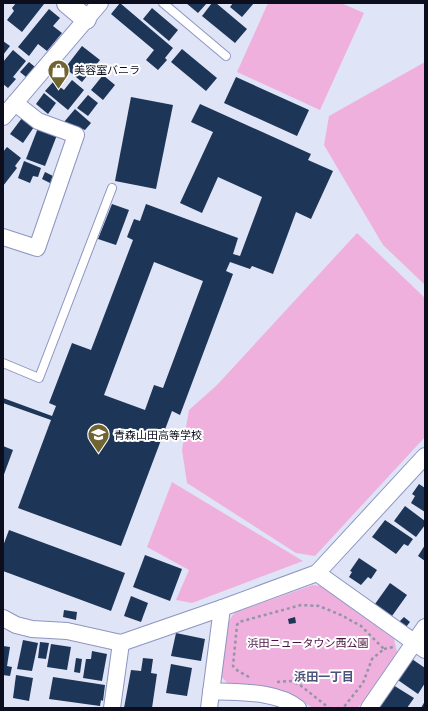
<svg xmlns="http://www.w3.org/2000/svg" width="428" height="711" font-family="'Source Sans 3','Noto Sans JP',sans-serif">
<rect width="100%" height="100%" fill="#e0e4f7"/>
<g fill="#efb0de">
<polygon points="268,3 341,3 364,13 320,110 237,72"/>
<polygon points="425,62 425,285 383,245 324,145 329,116"/>
<polygon points="357,233 425,298 425,437 315,556 296,553 187,483 182,450 189,410 217,385"/>
<polygon points="172,482 303,561 192,603 176,600 189,570 147,547"/>
<polygon points="313,585 321,586 394,639 397,652 358,708 313,708 288,693 227,683 220,675 229,621 232,616 236,612"/>
</g>
<g fill="#1d3556" fill-rule="evenodd">
<polygon points="16,3 42,3 44,4 22,32 7,20 14,11 12,8"/>
<polygon points="120,3 173,48 165,58 167,60 158,70 146,60 154,50 111,14"/>
<polygon points="186,3 207,3 198,13"/>
<polygon points="212,3 216,3 247,29 235,43 202,16"/>
<polygon points="233,3 254,3 242,17 230,7"/>
<polygon points="152,8 178,30 169,41 143,19"/>
<polygon points="49,9 60,18 53,26 62,33 47,51 38,44 29,56 18,47"/>
<polygon points="3,41 10,46 3,55"/>
<polygon points="82,46 100,60 82,82 65,68"/>
<polygon points="182,49 217,78 206,91 171,62"/>
<polygon points="13,50 26,61 13,77 16,79 8,88 3,84 3,62"/>
<polygon points="29,62 35,67 26,77 20,72"/>
<polygon points="103,75 115,85 103,100 91,90"/>
<polygon points="236,77 309,110 297,136 224,103"/>
<polygon points="72,80 84,90 68,110 45,91 53,82 64,90"/>
<polygon points="44,93 56,103 48,114 36,104"/>
<polygon points="88,95 98,103 88,116 77,108"/>
<polygon points="131,97 173,105 156,189 115,181"/>
<path d="M200,104L311,154L308,160L333,171L311,219L296,212L273,274L252,266L250,269L230,262L226,271L233,274L180,415L172,411L121,546L18,508L51,420L3,403V398L52,416L56,406L49,403L72,343L91,350L133,240L127,237L134,219L140,221L146,204L238,238L233,254L240,256L262,197L218,177L202,213L180,203L213,132L191,122ZM154,262L203,281L163,388L154,385L145,410L104,395Z"/>
<polygon points="75,109 91,123 85,130 64,122"/>
<polygon points="22,118 34,127 23,143 10,134"/>
<polygon points="38,128 57,135 45,166 26,159"/>
<polygon points="7,147 21,158 15,166 17,168 3,186 3,152"/>
<polygon points="24,161 41,168 38,177 33,176 30,183 18,178"/>
<polygon points="45,172 57,178 54,185 42,179"/>
<polygon points="112,204 129,210 116,245 98,239"/>
<polygon points="3,446 13,450 3,477"/>
<polygon points="419,484 425,488 425,512 411,503 415,496 412,494"/>
<polygon points="405,506 425,521 425,525 416,537 394,521"/>
<polygon points="385,520 413,539 408,546 404,544 396,554 372,537"/>
<polygon points="9,530 125,573 111,611 3,571 3,546"/>
<polygon points="425,545 425,561 418,556"/>
<polygon points="145,555 182,569 170,601 133,587"/>
<polygon points="359,558 377,570 371,579 368,577 361,585 349,577 352,572 350,571"/>
<polygon points="390,583 407,595 392,616 375,604"/>
<polygon points="131,596 148,603 141,622 124,616"/>
<polygon points="64,610 77,612 76,620 63,617"/>
<polygon points="295,617 296,623 289,624 288,619"/>
<polygon points="404,617 410,622 406,627 399,622"/>
<polygon points="176,633 205,639 201,661 171,656"/>
<polygon points="23,640 38,643 32,671 17,669"/>
<polygon points="40,642 49,643 46,659 38,658"/>
<polygon points="51,644 71,647 67,670 47,667"/>
<polygon points="3,646 10,647 7,666 12,667 10,676 3,675"/>
<polygon points="92,651 107,654 102,681 83,678 86,659 91,659"/>
<polygon points="76,658 82,659 80,673 74,672"/>
<polygon points="143,658 153,659 151,673 157,674 152,708 124,708 131,670 141,671"/>
<polygon points="412,659 425,668 425,683 418,694 395,678"/>
<polygon points="171,664 192,668 187,696 166,693"/>
<polygon points="16,675 33,678 29,701 13,698"/>
<polygon points="53,677 105,685 103,701 101,700 100,706 49,699"/>
<polygon points="393,685 414,698 407,708 378,708"/>
<polygon points="425,701 425,708 421,708"/>
</g>
<g fill="none" stroke-linecap="round" stroke-linejoin="round">
<defs>
<g id="service">
<polyline points="163,3 226,56"/>
<polyline points="3,363 39,378 112,188"/>
</g>
<g id="minor">
<polyline points="3,117 100,3"/>
<polyline points="3,237 37,248 76,135 38,121 15,103"/>
<polyline points="317,573 425,650"/>
<polyline points="3,618 16,625 32,629 67,631 121,643 222,608 317,573 425,456"/>
<path d="M211,691C239,693 275,690 298,708"/>
<polyline points="112,708 121,643"/>
<polyline points="209,708 222,608"/>
<polyline points="369,708 425,627"/>
</g>
<polyline id="tertiary" points="67,3 86,19"/>
</defs>
<use href="#service" stroke="#8d95c1" stroke-width="10"/>
<use href="#minor" stroke="#8d95c1" stroke-width="18"/>
<use href="#tertiary" stroke="#8d95c1" stroke-width="22"/>
<g stroke="#9295a7" stroke-width="2.5" stroke-dasharray="3 3" stroke-linecap="butt">
<polyline points="384,649 393,647"/>
<polyline points="249,677 238,671 233,666 237,625 239,622 301,605 319,606 341,615 361,626 384,649 372,659 363,683 343,708"/>
<polyline points="277,682 291,681 300,685 329,708"/>
</g>
<use href="#service" stroke="#fff" stroke-width="8"/>
<use href="#minor" stroke="#fff" stroke-width="16"/>
<use href="#tertiary" stroke="#fff" stroke-width="20"/>
</g>
<defs>
<symbol id="shop-pin" viewBox="-11 -11 22 30"><path d="M0 17L-7.5 6A9.5 9.5 0 1 1 7.5 6Z" fill="#706431" stroke="#fff"/><path d="M-5-2.5h2.3a2.7 3.5 0 0 1 5.4 0H5L5.5 6h-11ZM-1.5-2.5h3a1.5 2.3 0 0 0-3 0Z" fill="#fff"/></symbol>
<symbol id="school-pin" viewBox="-11 -11 22 30"><path d="M0 17L-7.5 6A9.5 9.5 0 1 1 7.5 6Z" fill="#706431" stroke="#fff"/><path d="M0-5L7-2L0 1L-7-2ZM-4 1L0 2.5L4 1V4Q0 6-4 4Z" fill="#fff"/></symbol>
</defs>
<g fill-rule="evenodd">
<use href="#shop-pin" x="46" y="58" width="25" height="34"/>
<use href="#school-pin" x="86" y="422" width="25" height="34"/>
</g>
<g text-anchor="middle" stroke-width="4" stroke-linejoin="round" paint-order="stroke">
<g font-size="11" fill="#0c0e1e" stroke="#fff" text-anchor="start">
<text x="74" y="74">美容室バニラ</text>
<text x="114" y="439">青森山田高等学校</text>
</g>
<g font-size="11" fill="#4a1140" stroke="#fff">
<text x="308" y="647">浜田ニュータウン西公園</text>
</g>
<g font-size="12" font-weight="bold" fill="#4c537b" stroke="#fff">
<text x="324" y="681">浜田一丁目</text>
</g>
</g>
<rect width="428" height="711" fill="none" stroke="#0c0e1e" stroke-width="8"/>
</svg>
